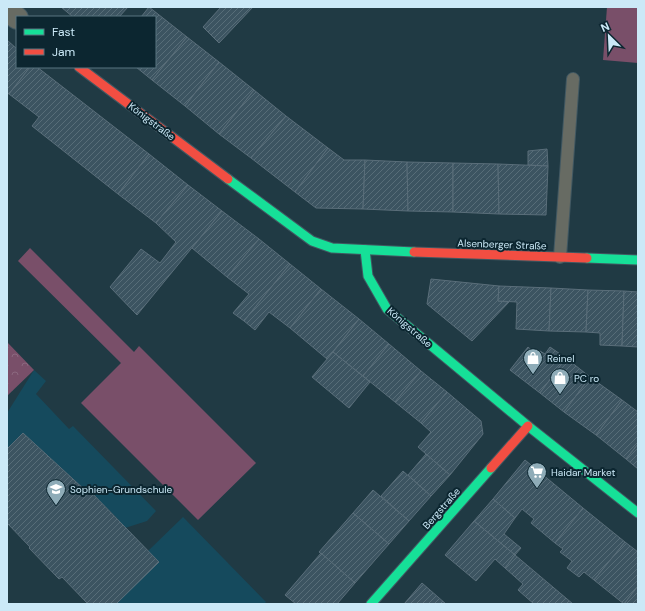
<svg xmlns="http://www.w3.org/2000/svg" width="645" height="611" font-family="'DM Sans',sans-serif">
<defs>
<pattern id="park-crowns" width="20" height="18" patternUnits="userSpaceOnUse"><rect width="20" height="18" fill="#794f69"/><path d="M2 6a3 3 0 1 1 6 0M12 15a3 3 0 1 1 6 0" fill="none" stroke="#8b687f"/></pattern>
<pattern id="building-hatch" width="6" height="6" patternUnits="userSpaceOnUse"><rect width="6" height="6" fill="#3c5461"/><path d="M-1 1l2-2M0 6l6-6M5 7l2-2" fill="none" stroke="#576d78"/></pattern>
</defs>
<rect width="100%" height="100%" fill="#203a44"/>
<g fill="#154a5d">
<polygon points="34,370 46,381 36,394 69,429 73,426 156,511 147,521 125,528 119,521 119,520 88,489 86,491 23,433 7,449 7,413"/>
<polygon points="183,517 266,602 264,604 116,604 148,551"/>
</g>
<g fill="#794f69">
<polygon points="607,7 638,7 638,63 603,60"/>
<polygon points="30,248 134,352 139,346 256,463 198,520 81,403 121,363 18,261"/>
</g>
<polygon fill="url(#park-crowns)" points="7,342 34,370 7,396"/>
<g fill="url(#building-hatch)" stroke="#5a6e7a">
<polygon points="61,7 128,7 119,17 73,17"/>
<polygon points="149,7 187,37 152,80 136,67 155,67 155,17 141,17"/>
<polygon points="221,7 253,7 219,43 203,27"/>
<polygon points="187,37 219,62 185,106 152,80"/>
<polygon points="7,40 17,49 17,67 30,67 9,94 7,93"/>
<polygon points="219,62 254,90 219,134 185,106"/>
<polygon points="30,67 37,67 149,154 118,194 32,126 39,117 9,94"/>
<polygon points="254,90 286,116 251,158 219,134"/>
<polygon points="286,116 328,148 295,192 251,158"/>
<polygon points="328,148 344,160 365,160 363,209 316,208 295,192"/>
<polygon points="547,149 548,166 528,165 528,151"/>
<polygon points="149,154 188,185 156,223 118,194"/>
<polygon points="365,160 407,162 408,211 363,209"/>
<polygon points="407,162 453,163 453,212 408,211"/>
<polygon points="453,163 498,164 499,214 453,212"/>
<polygon points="498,164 548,166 546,215 499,214"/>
<polygon points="188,185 222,211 137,315 110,287 141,249 160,263 176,242 156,223"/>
<polygon points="222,211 259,239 227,277 192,248"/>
<polygon points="259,239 290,264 244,321 233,313 249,294 227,277"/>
<polygon points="290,264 321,289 290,328 269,312 255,330 244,321"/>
<polygon points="431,279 499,286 498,301 509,302 472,341 427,304"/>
<polygon points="499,286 551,288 549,331 516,329 517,302 498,301"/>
<polygon points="551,288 588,290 586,332 549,331"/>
<polygon points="321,289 359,319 327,359 290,328"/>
<polygon points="588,290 624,291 622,346 600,345 600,333 586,332"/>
<polygon points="624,291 638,292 638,347 622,346"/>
<polygon points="359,319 389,344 363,376 333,352"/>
<polygon points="389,344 421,371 395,402 363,376"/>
<polygon points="528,347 537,355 540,351 545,354 550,347 566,358 540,393 510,370"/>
<polygon points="333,352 370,382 349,408 312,377"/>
<polygon points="566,358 590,377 564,412 540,393"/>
<polygon points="421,371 447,392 421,423 395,402"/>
<polygon points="590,377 622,400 596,435 564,412"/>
<polygon points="447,392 481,421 483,434 450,475 418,447 431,432 421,423"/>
<polygon points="622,400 638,412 638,444 626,459 596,435"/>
<polygon points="23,433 86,491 88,489 159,562 116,604 88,604 62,577 59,579 29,548 30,547 7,523 7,485 8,484 7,483 7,449"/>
<polygon points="638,444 638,469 626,459"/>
<polygon points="426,454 450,475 431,496 408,475"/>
<polygon points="525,460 583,508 555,543 531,523 534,519 522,509 515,518 493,499"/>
<polygon points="403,471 431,496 409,521 381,496"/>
<polygon points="373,490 409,521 389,544 353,513"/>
<polygon points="493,499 515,518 504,534 521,548 515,555 474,521"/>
<polygon points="583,508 625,542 594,580 584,572 579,577 567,568 572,561 560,552 563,549 555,543"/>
<polygon points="353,513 389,544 355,583 319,552"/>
<polygon points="474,521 515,555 505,568 495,559 476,581 445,555"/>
<polygon points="625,542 638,552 638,586 624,604 594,580"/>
<polygon points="321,553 355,583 337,604 296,604 285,595"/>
<polygon points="515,555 573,604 534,604 518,590 523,584 505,568"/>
<polygon points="422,583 446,604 404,604"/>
<polygon points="638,586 638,604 624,604"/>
</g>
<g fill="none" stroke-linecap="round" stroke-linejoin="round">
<defs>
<polyline id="lane" points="560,257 573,79"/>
<polyline id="street" points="7,10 17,18"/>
<g id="fast">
<polyline points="228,179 312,241 332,248 414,252"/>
<polyline points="365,250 368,276 387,309 528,426 638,513"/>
<polyline points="587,258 638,260"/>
<polyline points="371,604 491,468"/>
</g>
<g id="jam">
<polyline points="79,67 228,179"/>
<polyline points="414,252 587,258"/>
<polyline points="491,468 528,426"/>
</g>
</defs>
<use href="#lane" stroke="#415862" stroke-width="14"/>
<use href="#street" stroke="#415862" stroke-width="24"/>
<use href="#fast" stroke="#415862" stroke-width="11"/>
<use href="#jam" stroke="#415862" stroke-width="11"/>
<use href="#lane" stroke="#676b63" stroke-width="12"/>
<use href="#street" stroke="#676b63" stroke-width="22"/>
<use href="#fast" stroke="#16e098" stroke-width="9"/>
<use href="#jam" stroke="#f24e42" stroke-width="9"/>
</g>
<defs>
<symbol id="shop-pin" viewBox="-11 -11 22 30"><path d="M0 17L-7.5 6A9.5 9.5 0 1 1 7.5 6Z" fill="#8facb8" stroke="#0c2630"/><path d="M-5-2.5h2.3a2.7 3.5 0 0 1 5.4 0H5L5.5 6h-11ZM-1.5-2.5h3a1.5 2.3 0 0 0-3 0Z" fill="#fff"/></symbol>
<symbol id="supermarket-pin" viewBox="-11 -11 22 30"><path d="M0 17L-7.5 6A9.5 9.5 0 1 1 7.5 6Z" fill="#8facb8" stroke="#0c2630"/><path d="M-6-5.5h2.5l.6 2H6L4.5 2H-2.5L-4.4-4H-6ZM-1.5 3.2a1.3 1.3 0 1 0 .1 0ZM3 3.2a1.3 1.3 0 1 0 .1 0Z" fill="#fff"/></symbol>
<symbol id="school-pin" viewBox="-11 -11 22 30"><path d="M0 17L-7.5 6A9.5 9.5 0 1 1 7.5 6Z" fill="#8facb8" stroke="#0c2630"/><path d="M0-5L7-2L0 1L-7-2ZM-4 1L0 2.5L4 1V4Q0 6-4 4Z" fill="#fff"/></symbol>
</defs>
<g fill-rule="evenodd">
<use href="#shop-pin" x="522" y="347" width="22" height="30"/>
<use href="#shop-pin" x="549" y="367" width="22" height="30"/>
<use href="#supermarket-pin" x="526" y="461" width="22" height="30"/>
<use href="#school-pin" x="45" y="478" width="22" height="30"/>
</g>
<g text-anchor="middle" stroke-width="4" stroke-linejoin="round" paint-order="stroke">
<g font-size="10" fill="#cbe9f7" stroke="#0c2630">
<text transform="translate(152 121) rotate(37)" y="4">Königstraße</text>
<text transform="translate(502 244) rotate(2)" y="4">Alsenberger Straße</text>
<text transform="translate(410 327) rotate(41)" y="4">Königstraße</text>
<text transform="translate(441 508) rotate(-49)" y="4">Bergstraße</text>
</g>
<g font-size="10" fill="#cbe9f7" stroke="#0c2630" text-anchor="start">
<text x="547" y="362">Reinel</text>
<text x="574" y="382">PC ro</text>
<text x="551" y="476">Haidar Market</text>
<text x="70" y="493">Sophien-Grundschule</text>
</g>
</g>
<rect width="645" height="611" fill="none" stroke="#cbe9f7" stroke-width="16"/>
<rect x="16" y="16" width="140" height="52" fill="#0c2630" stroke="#587480"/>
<rect x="24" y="29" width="20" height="6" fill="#16e098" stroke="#587480"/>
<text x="52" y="36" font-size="12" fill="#cbe9f7">Fast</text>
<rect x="24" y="49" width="20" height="6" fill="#f24e42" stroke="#587480"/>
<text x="52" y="56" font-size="12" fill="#cbe9f7">Jam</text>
<g transform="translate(609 36) rotate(336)" stroke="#0c2630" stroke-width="3" paint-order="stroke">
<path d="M0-3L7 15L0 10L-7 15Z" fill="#cbe9f7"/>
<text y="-6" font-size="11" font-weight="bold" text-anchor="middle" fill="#cbe9f7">N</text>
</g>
</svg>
